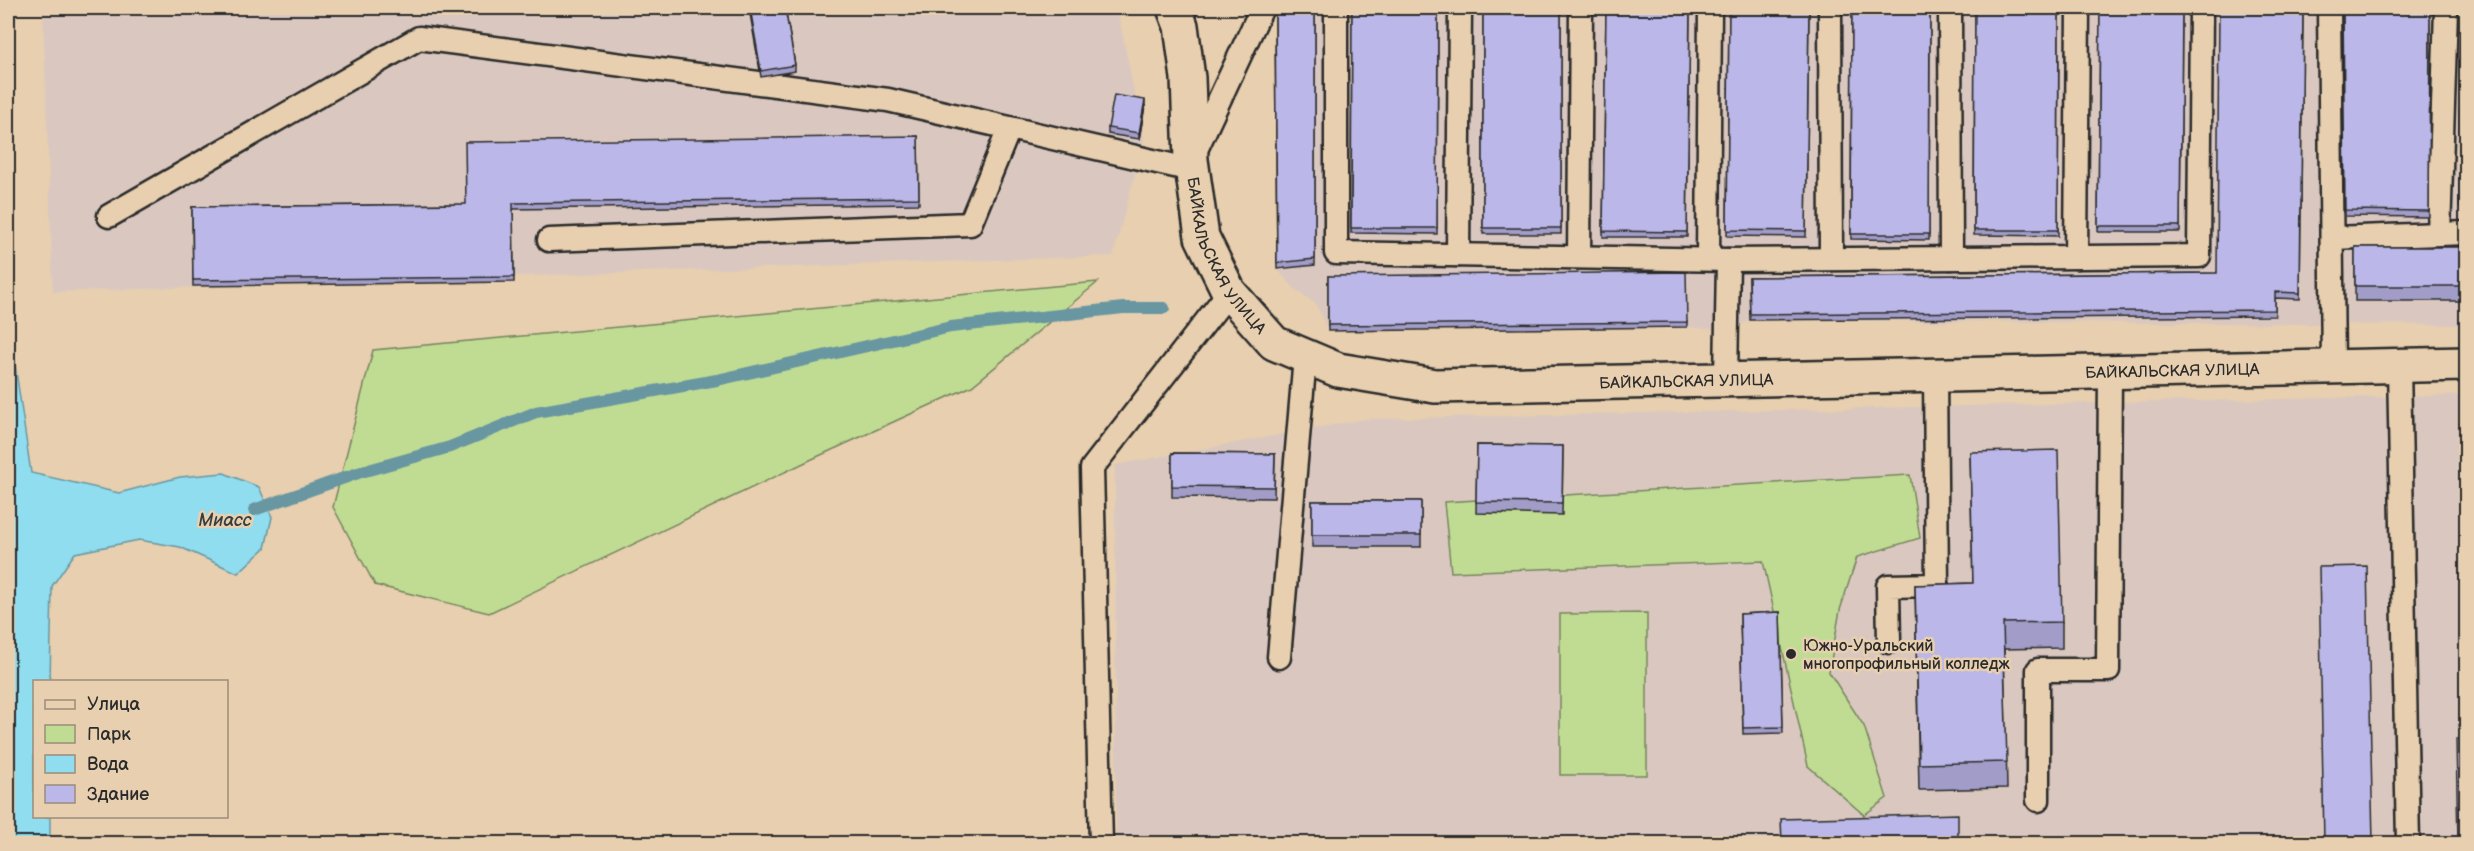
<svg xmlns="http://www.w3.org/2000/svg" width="2474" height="851" font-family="'Balsamiq Sans',sans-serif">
<rect width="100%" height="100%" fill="#e7cfaf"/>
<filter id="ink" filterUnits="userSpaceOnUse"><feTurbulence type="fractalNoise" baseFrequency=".0167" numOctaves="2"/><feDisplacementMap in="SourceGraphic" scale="12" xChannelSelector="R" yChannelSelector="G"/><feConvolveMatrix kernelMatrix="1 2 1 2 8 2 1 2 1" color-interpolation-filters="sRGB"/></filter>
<g filter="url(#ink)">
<g fill="#dac8c0">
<polygon points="43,8 1117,8 1144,140 1113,256 53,292"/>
<polygon points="1269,8 2466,8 2466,325 1750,320 1728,331 1687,327 1328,331 1316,304 1297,291 1277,269 1275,13"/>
<polygon points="2466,395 2466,843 1116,843 1115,465 1365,419"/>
</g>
<g fill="#c0dc93" stroke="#76845f" stroke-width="1.5">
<polygon points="1098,282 972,386 810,460 489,613 375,585 333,507 373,350"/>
<polygon points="1910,475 1920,538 1857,557 1840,610 1829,672 1864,726 1887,798 1864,815 1808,766 1763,561 1451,572 1444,502"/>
<polygon points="1647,613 1647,775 1560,775 1560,614"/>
</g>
<polygon fill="#90ddef" stroke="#6896a1" stroke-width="1.5" points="8,317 31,473 119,493 180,477 224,473 259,487 272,517 265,548 238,573 180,547 139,540 75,553 52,586 50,681 34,682 34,816 50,817 50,843 8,843"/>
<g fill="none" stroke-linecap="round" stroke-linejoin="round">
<polyline stroke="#6896a1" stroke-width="12" points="254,510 358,473 450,447 536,412 717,380 951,327 1123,308 1164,308"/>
<defs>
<g id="service">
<polyline points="1336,8 1336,253 1728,260 2199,256 2201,8"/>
<polyline points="1830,8 1831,259"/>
<polyline points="1950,8 1951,258"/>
<polyline points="2329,8 2333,367"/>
<polyline points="1194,154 1262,8"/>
<polyline points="109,216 419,38 888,100 1192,170"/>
<polyline points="2439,234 2446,8"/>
<polyline points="2332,238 2466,233"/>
<polyline points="549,240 970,224 1009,129"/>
<polyline points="1458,255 1460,8"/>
<polyline points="1579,257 1581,8"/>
<polyline points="2076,257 2078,8"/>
<polyline points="1708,259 1710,8"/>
<polyline points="2399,365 2408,844"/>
<polyline points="1726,380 1728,260"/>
<polyline points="1889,642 1888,586 1937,585 1935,376"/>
<polyline points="1279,657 1305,357"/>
<polyline points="2038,800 2038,670 2108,670 2110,372"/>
<polyline points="1101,844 1092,468 1229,292"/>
</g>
<g id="tertiary">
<path id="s1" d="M1174,8L1181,26L1188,78L1191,160L1202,237L1229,292L1274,343L1338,370L1435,386L2466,364"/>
</g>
</defs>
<use href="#service" stroke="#2b2b2b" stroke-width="27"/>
<use href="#tertiary" stroke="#2b2b2b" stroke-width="38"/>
<use href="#service" stroke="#e7cfaf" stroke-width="22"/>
<use href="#tertiary" stroke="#e7cfaf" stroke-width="33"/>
</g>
<g fill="#a19dc8" stroke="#2b2b2b" stroke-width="1.5">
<polygon points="749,8 785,8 795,65 795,71 761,77"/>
<polygon points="1275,8 1315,8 1315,265 1277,269"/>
<polygon points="1352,8 1438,8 1437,234 1351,233"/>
<rect x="1483" y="8" width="78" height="226"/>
<polygon points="1606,8 1690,8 1687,237 1603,237"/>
<polygon points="1729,8 1809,8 1806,237 1727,236"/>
<polygon points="1852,8 1930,8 1929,240 1851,239"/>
<polygon points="1975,8 2059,8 2058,236 1974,235"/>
<polygon points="2100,8 2182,8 2180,232 2098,232"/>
<polygon points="2303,8 2300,299 2275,298 2275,316 1750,320 1749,277 2217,273"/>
<polygon points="2343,8 2430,8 2429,217 2345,216"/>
<polygon points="1145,106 1139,139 1108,134 1108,128"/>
<rect x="2460" y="109" width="6" height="98"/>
<polygon points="918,136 919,204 513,209 514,282 193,286 192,207 466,204"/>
<rect x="2355" y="247" width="111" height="54"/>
<polygon points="1328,276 1687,322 1687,327 1328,331"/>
<polygon points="1477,445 1563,446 1562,515 1476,513"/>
<polygon points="1970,452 2062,622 2062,648 2004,649 2007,788 1919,790 1915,585 1973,583"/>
<polygon points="1172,453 1275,454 1274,498 1172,497"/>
<rect x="1312" y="501" width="109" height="46"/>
<polygon points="1780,612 1783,733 1743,734 1740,614"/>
</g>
<polygon fill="#8380a2" stroke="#2b2b2b" stroke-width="1.5" points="1145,100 1145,106 1139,139 1139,133"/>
<g fill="#bbb7e8" stroke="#2b2b2b" stroke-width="1.5">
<polygon points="750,8 785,8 795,65 761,71"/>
<polygon points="1275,8 1315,8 1315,259 1277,263"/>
<polygon points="1352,8 1438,8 1437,228 1351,228"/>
<rect x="1483" y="8" width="78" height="220"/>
<polygon points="1606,8 1690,8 1687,232 1603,231"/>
<polygon points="1729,8 1809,8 1806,231 1727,230"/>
<polygon points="1852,8 1930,8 1929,234 1851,234"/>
<polygon points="1975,8 2059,8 2058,230 1974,230"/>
<polygon points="2100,8 2182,8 2180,226 2098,226"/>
<polygon points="2219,8 2303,8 2300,293 2275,292 2275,310 1750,314 1749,277 2217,273"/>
<polygon points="2343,8 2430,8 2429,211 2345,210"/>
<polygon points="1114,95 1145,100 1139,133 1108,128"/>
<rect x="2460" y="109" width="6" height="93"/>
<polygon points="918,136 919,198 513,203 514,277 193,280 192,207 466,204 465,142"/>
<rect x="2355" y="247" width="111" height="39"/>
<polygon points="1686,272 1687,322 1328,325 1328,276"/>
<polygon points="1477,445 1563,446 1562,503 1476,502"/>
<polygon points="2058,450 2062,622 2003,623 2007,762 1919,764 1915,585 1973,583 1970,452"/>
<polygon points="1172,453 1275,454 1274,487 1172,486"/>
<rect x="1312" y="501" width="109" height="34"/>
<polygon points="2367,566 2373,843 2324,843 2319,567"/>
<polygon points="1780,612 1783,727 1743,728 1740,614"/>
<polygon points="2456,739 2466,739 2466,843 2458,843"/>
<polygon points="1958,814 1958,843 1782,843 1781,819"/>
</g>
</g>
<circle fill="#2b2b2b" stroke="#e7cfaf" stroke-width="2" cx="1791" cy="654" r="6"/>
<g text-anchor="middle" stroke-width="5" stroke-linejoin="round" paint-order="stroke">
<g font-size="16" fill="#2b2b2b" stroke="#e7cfaf">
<text dy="6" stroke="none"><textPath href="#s1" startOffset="258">БАЙКАЛЬСКАЯ УЛИЦА</textPath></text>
<text dy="6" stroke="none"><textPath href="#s1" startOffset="1266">БАЙКАЛЬСКАЯ УЛИЦА</textPath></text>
<text dy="6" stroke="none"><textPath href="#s1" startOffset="780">БАЙКАЛЬСКАЯ УЛИЦА</textPath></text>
</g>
<g font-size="16" fill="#2b2b2b" stroke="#e7cfaf" text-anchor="start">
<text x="1803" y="651">Южно-Уральский<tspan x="1803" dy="18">многопрофильный колледж</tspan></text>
</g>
<g font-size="18" font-style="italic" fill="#353d3f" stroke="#e7cfaf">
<text x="225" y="526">Миасс</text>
</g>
</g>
<rect width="2474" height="851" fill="none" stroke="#e7cfaf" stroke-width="30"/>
<rect x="15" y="15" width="2444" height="821" fill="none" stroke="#2b2b2b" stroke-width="2" filter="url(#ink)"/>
<rect x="33" y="680" width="195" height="138" fill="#e7cfaf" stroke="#9c8d7a" stroke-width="1.5"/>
<rect x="45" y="700" width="30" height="9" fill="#e7cfaf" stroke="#9c8d7a" stroke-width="1.5"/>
<text x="87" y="710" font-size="18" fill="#2b2b2b">Улица</text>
<rect x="45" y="725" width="30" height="18" fill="#c0dc93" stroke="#9c8d7a" stroke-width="1.5"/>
<text x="87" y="740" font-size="18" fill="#2b2b2b">Парк</text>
<rect x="45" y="755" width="30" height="18" fill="#90ddef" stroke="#9c8d7a" stroke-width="1.5"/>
<text x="87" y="770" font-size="18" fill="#2b2b2b">Вода</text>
<rect x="45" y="785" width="30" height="18" fill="#bbb7e8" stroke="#9c8d7a" stroke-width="1.5"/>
<text x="87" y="800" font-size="18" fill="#2b2b2b">Здание</text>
</svg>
